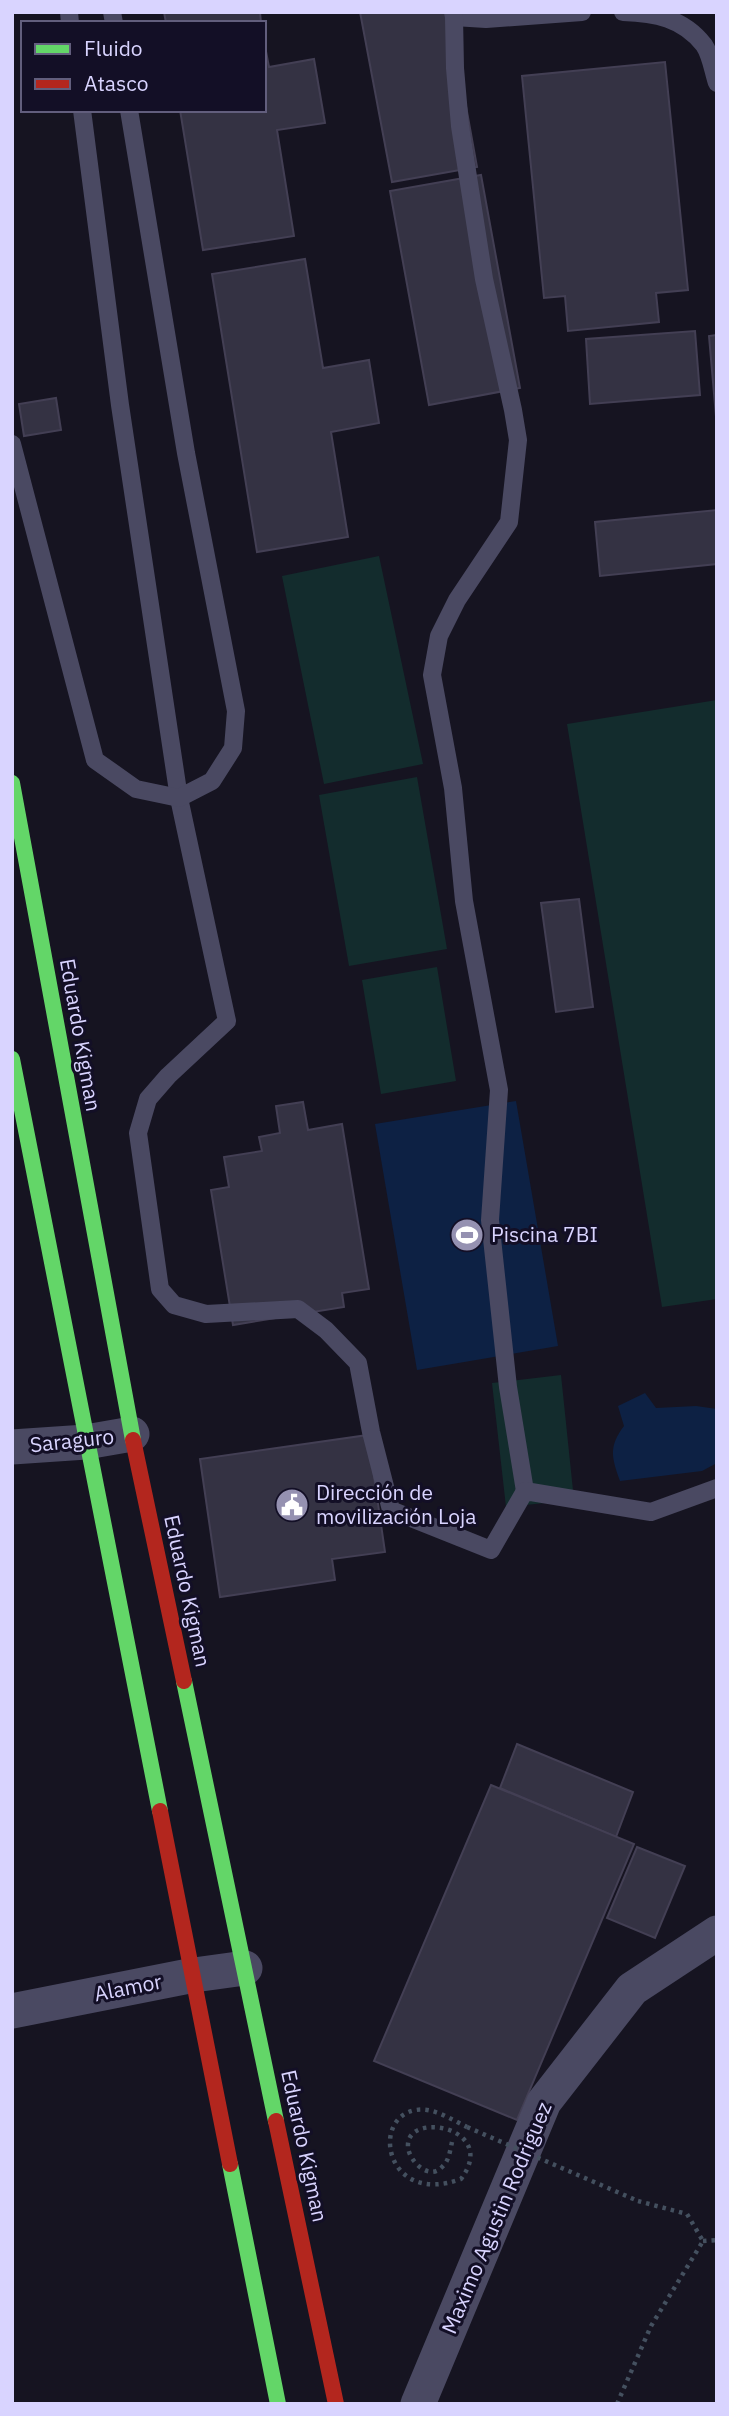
<svg xmlns="http://www.w3.org/2000/svg" width="729" height="2416" font-family="'IBM Plex Sans',sans-serif">
<rect width="100%" height="100%" fill="#161421"/>
<g fill="#132c2d">
<polygon points="379,556 423,764 324,784 282,576"/>
<polygon points="717,700 717,1299 662,1307 567,724"/>
<polygon points="417,777 447,949 349,966 319,795"/>
<polygon points="437,967 456,1081 381,1094 362,980"/>
<polygon points="561,1375 574,1500 506,1507 492,1383"/>
</g>
<g fill="#0d2144">
<polygon points="516,1101 558,1346 417,1370 375,1124"/>
<path d="M645,1393L656,1408L696,1406L717,1409V1463L702,1471L620,1481C612,1458 608,1447 624,1426L618,1406Z"/>
</g>
<g fill="#343243" stroke="#433f54" stroke-width="2">
<polygon points="164,12 260,12 261,23 166,23"/>
<polygon points="360,12 449,12 477,167 392,182"/>
<polygon points="264,41 269,67 314,59 325,123 277,130 294,236 203,250 180,110 264,110"/>
<polygon points="665,62 688,290 656,293 659,322 568,331 565,296 544,298 522,76"/>
<polygon points="481,175 520,388 429,405 390,191"/>
<polygon points="305,259 323,368 369,360 379,423 331,432 348,537 257,552 212,274"/>
<polygon points="695,331 700,395 590,404 586,339"/>
<polygon points="717,335 717,428 709,336"/>
<polygon points="56,398 61,430 24,436 19,404"/>
<polygon points="717,510 717,564 600,576 595,522"/>
<polygon points="579,899 593,1007 556,1012 541,903"/>
<polygon points="303,1102 308,1130 342,1124 369,1289 342,1293 344,1307 233,1325 211,1190 229,1187 224,1157 262,1151 259,1137 280,1133 276,1106"/>
<polygon points="368,1435 385,1552 332,1559 335,1580 220,1597 200,1459"/>
<polygon points="517,1744 633,1792 616,1837 500,1788"/>
<polygon points="491,1785 634,1844 517,2120 374,2061"/>
<polygon points="637,1847 685,1866 655,1938 607,1918"/>
</g>
<g fill="none" stroke-linecap="round" stroke-linejoin="round">
<g stroke="#44505f" stroke-width="4.5" stroke-dasharray="3.5 5" stroke-linecap="butt">
<path d="M452,2142C450,2151 449,2161 442,2167C429,2181 409,2161 408,2147C405,2110 500,2127 461,2179C385,2207 370,2117 416,2110C434,2107 452,2120 467,2127"/>
<polyline points="703,2241 717,2240"/>
<polyline points="617,2404 651,2326 703,2241 687,2214 638,2201"/>
</g>
<g stroke="#4a4962" stroke-width="18">
<polyline points="69,12 70,23"/>
<polyline points="112,12 114,23"/>
<polyline points="453,12 454,17 486,19 582,12"/>
<path d="M623,12C655,13 683,18 704,45C711,55 713,71 717,83"/>
<polyline points="454,17 455,68 460,126 484,279 513,410 518,440 509,522 457,600 439,636 432,675 453,788 464,901 499,1090 490,1220 508,1387 525,1491"/>
<polyline points="82,110 120,405 179,798 227,1021 168,1076 148,1099 138,1133 160,1289 174,1305 206,1314 298,1309 326,1330 358,1363 371,1432 391,1510 491,1550 525,1491 651,1512 717,1488"/>
<polyline points="12,444 95,760 136,789 179,798 212,781 233,748 236,711 186,453 129,110"/>
</g>
<g stroke="#4a4962" stroke-width="35">
<polyline points="12,1447 86,1442 132,1434"/>
<polyline points="12,2011 194,1975 245,1968"/>
<polyline points="418,2404 544,2102 632,1989 717,1933"/>
</g>
<g stroke="#63d668" stroke-width="16">
<polyline points="12,783 133,1440"/>
<polyline points="12,1059 160,1811"/>
<polyline points="184,1681 276,2121"/>
<polyline points="230,2164 278,2404"/>
</g>
<g stroke="#b3261e" stroke-width="16">
<polyline points="133,1440 184,1681"/>
<polyline points="160,1811 230,2164"/>
<polyline points="276,2121 336,2404"/>
</g>
<polyline stroke="#44505f" stroke-width="4.5" stroke-dasharray="3.5 5" stroke-linecap="butt" points="467,2127 638,2201"/>
</g>
<defs>
<symbol id="stadium-disc" viewBox="-11 -11 22 22"><circle r="9.5" fill="#9591b1" stroke="#130f26"/><path d="M0-5a6.5 5 0 1 0 0 10a6.5 5 0 1 0 0-10ZM-3.5-1.8h7v3.6h-7Z" fill="#fff"/></symbol>
<symbol id="civic-disc" viewBox="-11 -11 22 22"><circle r="9.5" fill="#9591b1" stroke="#130f26"/><path d="M-.6-6.5H3V-4.5H.6V-3L4-1V1h2V6H-6V1h2V-1L-.6-3ZM-1.2 2.5V6h2.4V2.5Z" fill="#fff"/></symbol>
</defs>
<g fill-rule="evenodd">
<use href="#stadium-disc" x="448" y="1216" width="38" height="38"/>
<use href="#civic-disc" x="273" y="1486" width="38" height="38"/>
</g>
<g text-anchor="middle" stroke-width="6" stroke-linejoin="round" paint-order="stroke">
<g font-size="21" fill="#d9d4ff" stroke="#130f26">
<text transform="translate(80 1035) rotate(80)" y="7">Eduardo Kigman</text>
<text transform="translate(72 1441) rotate(-6)" y="7">Saraguro</text>
<text transform="translate(187 1591) rotate(78)" y="7">Eduardo Kigman</text>
<text transform="translate(128 1988) rotate(-11)" y="7">Alamor</text>
<text transform="translate(304 2146) rotate(78)" y="7">Eduardo Kigman</text>
<text transform="translate(497 2218) rotate(-67)" y="7">Maximo Agustin Rodriguez</text>
</g>
<g font-size="21" fill="#d9d4ff" stroke="#130f26" text-anchor="start">
<text x="491" y="1242">Piscina 7BI</text>
<text x="316" y="1500">Dirección de<tspan x="316" dy="24">movilización Loja</tspan></text>
</g>
</g>
<rect width="729" height="2416" fill="none" stroke="#d9d4ff" stroke-width="28"/>
<rect x="21" y="21" width="245" height="91" fill="#130f26" stroke="#625e7d" stroke-width="2"/>
<rect x="35" y="44" width="35" height="10" fill="#63d668" stroke="#625e7d" stroke-width="2"/>
<text x="84" y="56" font-size="21" fill="#d9d4ff">Fluido</text>
<rect x="35" y="79" width="35" height="10" fill="#b3261e" stroke="#625e7d" stroke-width="2"/>
<text x="84" y="91" font-size="21" fill="#d9d4ff">Atasco</text>
</svg>
